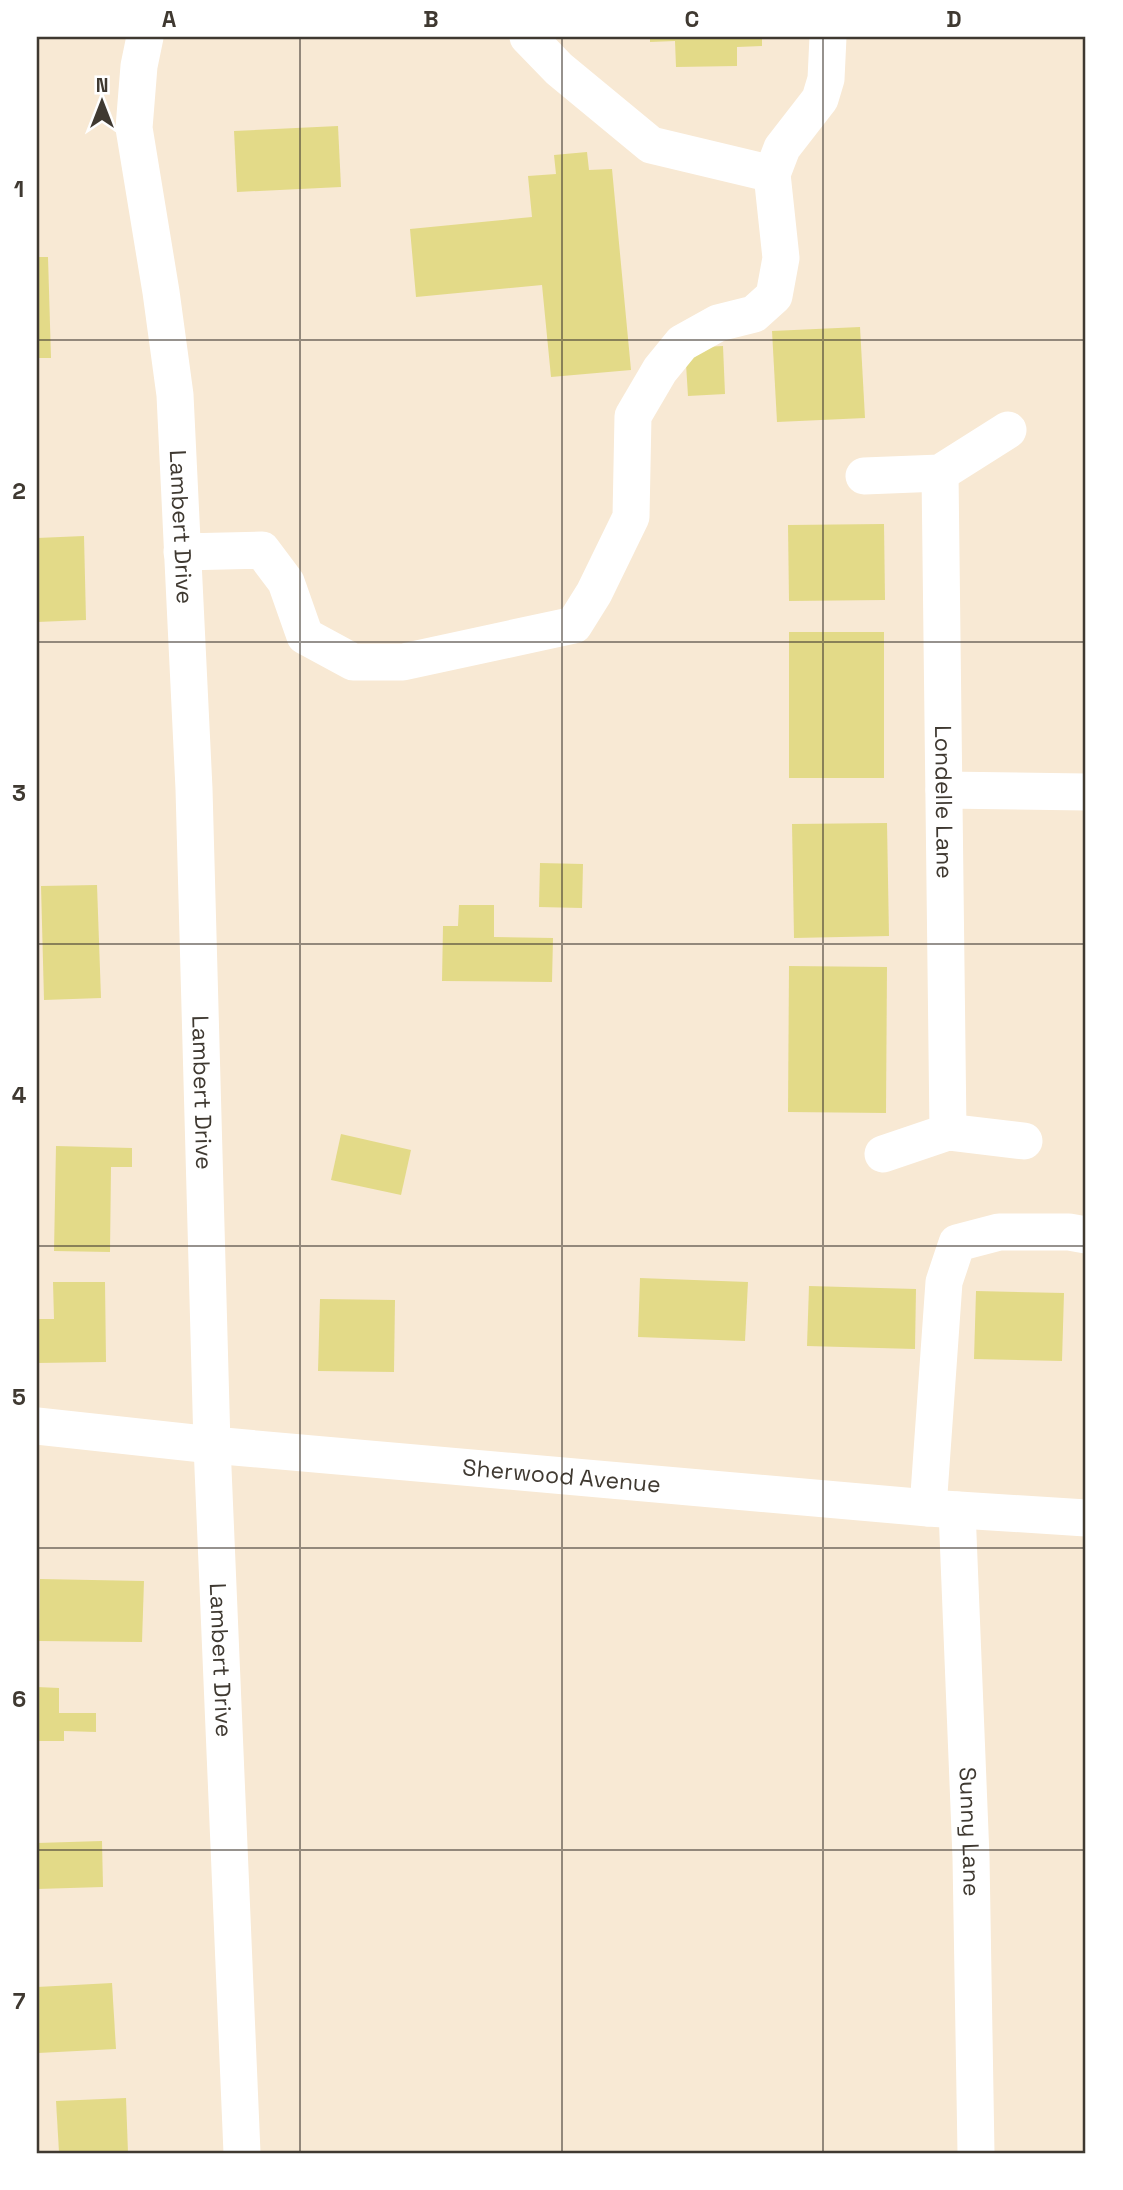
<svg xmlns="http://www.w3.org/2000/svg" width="1123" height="2190" font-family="'Space Grotesk',sans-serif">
<rect width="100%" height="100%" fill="#f8e9d4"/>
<g fill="#e3da88">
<polygon points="650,37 762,37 762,46 737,47 737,66 676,67 675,41 650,42"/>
<polygon points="338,126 341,187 237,192 234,131"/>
<polygon points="587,152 589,170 612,169 631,370 551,377 542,285 416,297 410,229 532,217 528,176 556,174 554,155"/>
<polygon points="37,257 48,257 51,358 37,358"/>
<polygon points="860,327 865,418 777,422 772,331"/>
<polygon points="723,346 725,394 688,396 685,348"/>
<polygon points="884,524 885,600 789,601 788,525"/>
<polygon points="84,536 86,620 37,622 37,538"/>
<rect x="789" y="632" width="95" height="146"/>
<polygon points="887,823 889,936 794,938 792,824"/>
<polygon points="540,863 583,864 582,908 539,907"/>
<polygon points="97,885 101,998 44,1000 41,886"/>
<polygon points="459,905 494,905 494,937 553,938 552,982 442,981 443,926 458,926"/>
<polygon points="789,966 887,967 886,1113 788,1112"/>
<polygon points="341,1134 411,1150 401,1195 331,1180"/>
<polygon points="56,1146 132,1148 132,1167 111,1167 110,1252 54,1251"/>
<polygon points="640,1278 748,1282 745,1341 638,1337"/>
<polygon points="53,1282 105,1282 106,1362 37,1363 37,1319 54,1319"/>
<polygon points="809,1286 916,1289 915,1349 807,1346"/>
<polygon points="976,1291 1064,1293 1062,1361 974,1359"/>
<polygon points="320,1299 395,1300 394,1372 318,1371"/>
<polygon points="40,1579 144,1581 142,1642 39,1641"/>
<polygon points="37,1687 59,1688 59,1713 96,1713 96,1732 64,1731 64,1741 37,1741"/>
<polygon points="102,1841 103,1887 37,1889 37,1843"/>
<polygon points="112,1983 116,2049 38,2053 37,1987"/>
<polygon points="126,2098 128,2153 59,2152 56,2101"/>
</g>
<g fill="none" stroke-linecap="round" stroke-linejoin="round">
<g stroke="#fff" stroke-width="37">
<path id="s1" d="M145,37L139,66L134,128L161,292L175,395L194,789L212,1445L242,2153"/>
<polyline points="528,37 559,69 651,145 772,174"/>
<path id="s2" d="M940,473L948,1132"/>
<polyline points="864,476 940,473 1008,430"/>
<polyline points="182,552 262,550 286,582 305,636 353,662 403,662 574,625 594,593 631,517 633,416 660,370 682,343 718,323 754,314 774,296 781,258 772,174 782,148 820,99 826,79 828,37"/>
<polyline points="944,790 1086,792"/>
<polyline points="883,1154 948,1132 1024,1141"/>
<path id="s3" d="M37,1426L212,1445L928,1508L1086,1518"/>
<polyline points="928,1508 944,1282 957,1243 999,1232 1069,1232 1086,1235"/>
<path id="s4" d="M957,1510L971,1857L976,2153"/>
</g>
</g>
<path fill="none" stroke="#3f3931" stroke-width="2" stroke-opacity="0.55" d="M300,37V2153M562,37V2153M823,37V2153M37,340H1086M37,642H1086M37,944H1086M37,1246H1086M37,1548H1086M37,1850H1086"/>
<g text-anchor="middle" stroke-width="6" stroke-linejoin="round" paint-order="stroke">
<g font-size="23" fill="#3f3931" stroke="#fff">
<text dy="8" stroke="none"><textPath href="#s1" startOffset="494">Lambert Drive</textPath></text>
<text dy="8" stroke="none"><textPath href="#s2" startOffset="329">Londelle Lane</textPath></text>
<text dy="8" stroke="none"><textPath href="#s1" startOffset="1060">Lambert Drive</textPath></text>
<text dy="8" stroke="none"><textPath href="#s3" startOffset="527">Sherwood Avenue</textPath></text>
<text dy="8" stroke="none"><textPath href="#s1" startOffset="1628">Lambert Drive</textPath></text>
<text dy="8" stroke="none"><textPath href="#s4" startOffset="322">Sunny Lane</textPath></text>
</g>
</g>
<rect width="1123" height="2190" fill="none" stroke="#ffffff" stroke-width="77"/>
<g transform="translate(102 102)" stroke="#ffffff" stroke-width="5" paint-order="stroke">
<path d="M0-5L12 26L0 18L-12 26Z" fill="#3f3931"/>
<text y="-10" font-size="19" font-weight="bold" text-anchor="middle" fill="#3f3931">N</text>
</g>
<rect x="38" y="38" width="1046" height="2114" fill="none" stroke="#3f3931" stroke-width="2.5"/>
<g font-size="23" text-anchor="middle" font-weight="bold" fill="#3f3931">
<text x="169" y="27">A</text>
<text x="431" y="27">B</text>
<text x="692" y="27">C</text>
<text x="954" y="27">D</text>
<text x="19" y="197">1</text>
<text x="19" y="499">2</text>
<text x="19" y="801">3</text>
<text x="19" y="1103">4</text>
<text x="19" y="1405">5</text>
<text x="19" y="1707">6</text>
<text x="19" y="2009">7</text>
</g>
</svg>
